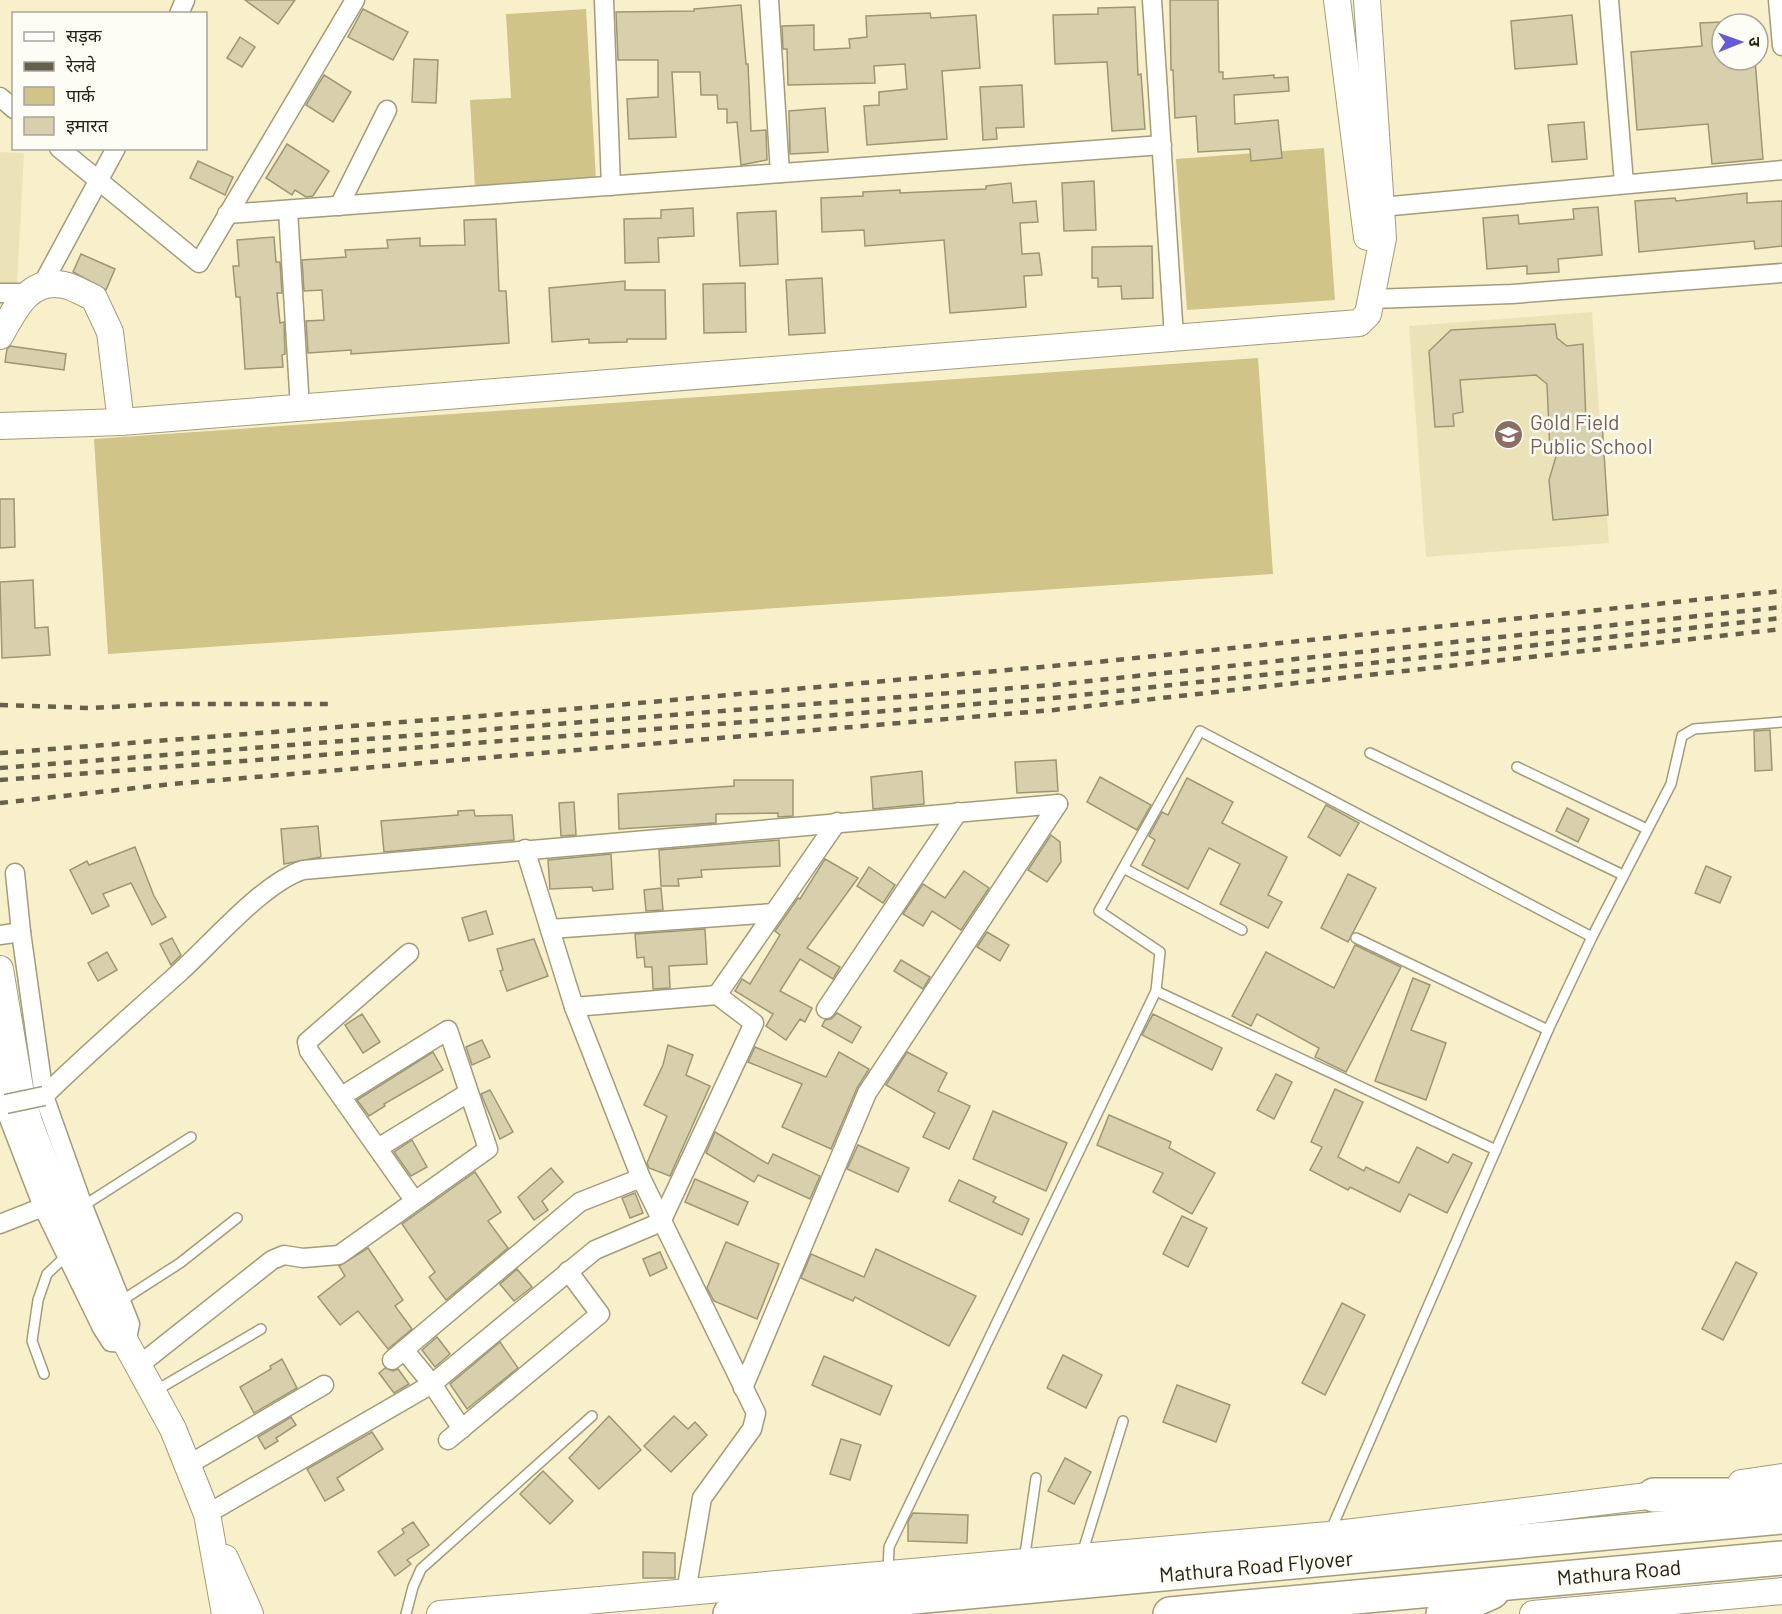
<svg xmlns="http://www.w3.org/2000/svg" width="1782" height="1614" font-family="Barlow,'Noto Sans Devanagari',sans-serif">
<rect width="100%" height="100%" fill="#f7f0ca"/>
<g fill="#ebe3b7">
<polygon points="0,152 24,153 16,304 0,329"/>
<polygon points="1592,312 1609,543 1426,557 1409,326"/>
</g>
<g fill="#d0c489">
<polygon points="586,9 596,180 475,187 470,100 511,98 506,14"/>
<polygon points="1324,148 1335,300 1187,310 1176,159"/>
<polygon points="1258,358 1273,574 108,654 94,439"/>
</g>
<g fill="#d8d0ac" stroke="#9e9774" stroke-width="1.5">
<polygon points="245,0 295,0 278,24"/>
<polygon points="1170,0 1218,0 1219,72 1223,72 1223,79 1274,75 1274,78 1288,77 1289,91 1234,95 1235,124 1278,120 1282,158 1251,161 1250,149 1198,152 1196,116 1175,118 1173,70 1171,70"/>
<polygon points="741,5 746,64 748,64 751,131 766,130 767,160 741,165 737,122 727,123 727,109 718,109 717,95 701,95 700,72 672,72 676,137 629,139 627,99 658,97 658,60 618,60 616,12 694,11 694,9"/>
<polygon points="1135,7 1138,75 1141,74 1145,129 1112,131 1107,62 1055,64 1053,15 1098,14 1098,8"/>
<polygon points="363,9 408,32 393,60 348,37"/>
<polygon points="930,13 931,18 976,15 980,68 942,71 947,139 867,145 864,106 879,105 879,92 907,89 905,64 874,66 875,83 788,85 787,49 783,49 782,26 814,25 814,50 850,48 849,39 867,37 866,16"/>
<polygon points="1572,15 1577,64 1515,69 1511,21"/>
<polygon points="1722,22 1722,60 1755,60 1763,159 1712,164 1708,124 1637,130 1631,52 1702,46 1700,23"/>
<polygon points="240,37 255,47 242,67 227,58"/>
<polygon points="414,59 438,60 436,103 412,102"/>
<polygon points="324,75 351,92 333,122 306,105"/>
<polygon points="1022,85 1024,127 996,128 997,139 983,140 980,87"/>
<polygon points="825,108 828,152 790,154 789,111"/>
<polygon points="1584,122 1587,159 1552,162 1548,125"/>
<polygon points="287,144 329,171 313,196 306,197 295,190 292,195 266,178"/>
<polygon points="198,161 233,177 225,195 190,178"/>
<polygon points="1094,181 1096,230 1064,231 1062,183"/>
<polygon points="1011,183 1013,203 1036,201 1038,222 1020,223 1022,254 1039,253 1040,259 1042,275 1024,276 1026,307 950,313 944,240 865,246 864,230 822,232 821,198 863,196 863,192 900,190 900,193 986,189 986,186"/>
<polygon points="1747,193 1747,203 1782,201 1782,246 1755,249 1754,241 1639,252 1635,201 1675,198 1676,201"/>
<polygon points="1598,207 1602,255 1558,259 1559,272 1527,274 1527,266 1487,269 1483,218 1518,215 1519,224 1574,219 1573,209"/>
<polygon points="693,208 694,236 658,238 659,262 625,263 624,219 661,218 661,210"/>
<polygon points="776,211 778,264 740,266 737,213"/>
<polygon points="496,219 499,291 506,291 509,343 351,354 351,350 308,353 306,321 324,320 322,290 304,291 302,260 346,257 345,250 388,248 387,240 420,238 420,246 465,245 464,220"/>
<polygon points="274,237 276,262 280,262 282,293 277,293 280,323 284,322 285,354 282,355 283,367 245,369 240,297 236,297 233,266 239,266 237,240"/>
<polygon points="1152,246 1153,298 1122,299 1121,286 1098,287 1098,278 1092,278 1092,247"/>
<polygon points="81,254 115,269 106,290 73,272"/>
<polygon points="822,278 825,333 789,335 786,280"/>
<polygon points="625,281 625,290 665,290 666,339 627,339 627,342 589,343 589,339 552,342 549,288"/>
<polygon points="745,283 746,332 704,333 703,284"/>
<polygon points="1555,324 1557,338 1567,346 1583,344 1586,423 1602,422 1608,515 1553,520 1549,480 1557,453 1550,454 1547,384 1536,375 1460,380 1463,412 1453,414 1454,426 1435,427 1429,351 1451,330"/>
<polygon points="10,346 66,354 64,370 5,362 7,349"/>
<polygon points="0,499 14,499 15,547 0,548"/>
<polygon points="33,580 35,628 48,627 50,655 2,658 0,582"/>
<polygon points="1770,730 1772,770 1755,771 1754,731"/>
<polygon points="1056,760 1058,791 1017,793 1015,762"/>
<polygon points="922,771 924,804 873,809 871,777"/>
<polygon points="1100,777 1151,805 1137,830 1087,802"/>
<polygon points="1187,778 1233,802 1222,823 1287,857 1268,895 1282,902 1268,928 1220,904 1240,864 1209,848 1188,889 1142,865 1155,840 1149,836 1162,812 1168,815"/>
<polygon points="734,780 793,780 793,816 778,817 778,813 716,814 716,823 619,829 618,794 734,786"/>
<polygon points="574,802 576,835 561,836 559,803"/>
<polygon points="1326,805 1359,823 1340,856 1308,837"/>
<polygon points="1567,808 1589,819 1578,842 1556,831"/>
<polygon points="474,810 475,816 512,815 514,840 384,852 381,821 458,815 458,811"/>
<polygon points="318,826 321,857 284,864 281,829"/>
<polygon points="1051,835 1060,842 1061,862 1047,882 1028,870"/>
<polygon points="779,840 780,866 701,870 702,877 678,879 679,886 661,886 659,850"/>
<polygon points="135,847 154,896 166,917 152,925 131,883 103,894 109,906 92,914 70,870 87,861 89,865"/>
<polygon points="611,854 613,889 593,891 592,887 550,889 548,860"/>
<polygon points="825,859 858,878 807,948 840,967 833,979 800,959 780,991 812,1008 805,1022 800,1019 786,1040 766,1026 773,1014 735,991 742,979 750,984 780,935 775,931 798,898 800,899"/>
<polygon points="1706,866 1731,877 1720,903 1695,893"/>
<polygon points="869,867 895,885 883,903 857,886"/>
<polygon points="964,871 989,888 961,930 932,911 923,926 903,914 923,884 945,898"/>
<polygon points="1348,874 1376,888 1348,942 1321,928"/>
<polygon points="661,888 663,910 646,911 644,890"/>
<polygon points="486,911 493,934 469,941 462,918"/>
<polygon points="705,929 707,964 669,966 670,988 653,989 652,967 645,967 644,957 637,958 635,934"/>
<polygon points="987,932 1009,945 1000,961 977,947"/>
<polygon points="172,938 181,955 171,965 160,944"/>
<polygon points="534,939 548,976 507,991 500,971 503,970 497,949"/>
<polygon points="1355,945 1401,967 1346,1072 1315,1057 1319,1048 1257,1014 1251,1026 1232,1016 1266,952 1334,988"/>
<polygon points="107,952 117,970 98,981 88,963"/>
<polygon points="901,960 930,977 923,989 894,971"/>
<polygon points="1413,978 1430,985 1411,1030 1446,1043 1426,1100 1375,1081"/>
<polygon points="837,1013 861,1027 852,1043 822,1026 825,1020 831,1019"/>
<polygon points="362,1014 380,1042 363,1053 345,1025"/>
<polygon points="1153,1014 1222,1048 1212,1070 1142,1035"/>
<polygon points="482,1040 490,1057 472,1065 466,1047"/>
<polygon points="668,1045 693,1055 686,1075 710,1086 670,1176 649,1168 647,1163 667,1116 644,1105 663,1065"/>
<polygon points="755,1047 826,1077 839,1052 869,1069 857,1088 831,1149 782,1127 802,1084 748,1062"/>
<polygon points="433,1052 443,1070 384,1104 385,1106 369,1116 357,1100"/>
<polygon points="907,1052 947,1073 938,1091 970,1106 949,1149 923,1137 935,1113 886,1085"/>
<polygon points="1276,1074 1292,1082 1274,1119 1257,1110"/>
<polygon points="1335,1089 1363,1102 1338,1157 1364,1171 1366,1167 1399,1183 1417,1147 1448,1163 1453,1154 1472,1163 1447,1213 1409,1194 1400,1212 1350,1187 1348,1190 1310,1170 1322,1147 1311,1142"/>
<polygon points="490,1090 513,1132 500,1139 481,1094"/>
<polygon points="993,1111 1067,1143 1046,1191 973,1159"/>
<polygon points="1109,1115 1171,1142 1169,1148 1215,1173 1192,1214 1153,1192 1163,1173 1097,1145"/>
<polygon points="715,1132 768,1164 773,1154 820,1176 810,1199 758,1175 754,1182 706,1153"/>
<polygon points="412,1140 427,1167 411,1176 394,1152"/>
<polygon points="858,1145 909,1168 898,1192 847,1169"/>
<polygon points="551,1168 563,1182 542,1201 548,1210 534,1220 518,1197"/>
<polygon points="475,1172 501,1212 488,1221 508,1248 446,1300 429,1277 435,1272 402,1224"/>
<polygon points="695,1179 748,1202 738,1225 685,1202"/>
<polygon points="959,1180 996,1197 993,1202 1029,1219 1022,1235 949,1201"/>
<polygon points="635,1193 643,1213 630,1218 622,1198"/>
<polygon points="1182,1216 1207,1228 1188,1267 1163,1254"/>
<polygon points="726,1242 779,1264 757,1319 714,1301 707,1288"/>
<polygon points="368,1248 403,1300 395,1306 412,1329 388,1349 358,1311 340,1325 318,1297 345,1276 339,1266"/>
<polygon points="876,1249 976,1296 949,1346 855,1297 853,1301 801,1278 811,1254 864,1277"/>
<polygon points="660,1252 667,1268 650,1276 643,1259"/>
<polygon points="1736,1262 1757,1273 1723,1340 1702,1329"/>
<polygon points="517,1269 532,1287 514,1301 500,1284"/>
<polygon points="1342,1303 1365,1315 1325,1395 1302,1383"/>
<polygon points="437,1337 450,1354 435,1367 422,1350"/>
<polygon points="500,1342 518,1368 467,1409 450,1384"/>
<polygon points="1063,1355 1102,1375 1086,1408 1047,1388"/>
<polygon points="824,1356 892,1386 880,1415 812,1385"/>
<polygon points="282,1359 297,1388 254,1413 240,1387 271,1369 270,1366"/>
<polygon points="385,1368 393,1371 398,1369 409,1384 394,1393 379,1373"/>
<polygon points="1177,1385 1230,1405 1216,1442 1163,1422"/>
<polygon points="609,1416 641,1450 599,1489 569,1458"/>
<polygon points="674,1416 688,1429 695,1422 707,1435 671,1472 644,1446"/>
<polygon points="291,1417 296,1425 276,1438 278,1441 265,1449 258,1437"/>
<polygon points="372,1432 383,1449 337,1478 344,1490 325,1501 307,1469"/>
<polygon points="841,1439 861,1445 850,1480 830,1474"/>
<polygon points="1065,1458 1091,1472 1074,1504 1048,1491"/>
<polygon points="543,1471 573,1501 550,1524 520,1494"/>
<polygon points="913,1513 968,1515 967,1543 908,1541 908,1522"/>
<polygon points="413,1522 429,1545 407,1560 411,1564 395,1576 378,1552 404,1533 402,1529"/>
<polygon points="643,1552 675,1553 675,1578 643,1578"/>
</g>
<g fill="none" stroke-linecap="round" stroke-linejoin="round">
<defs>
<g id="lane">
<polyline points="1370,753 1623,875"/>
<polyline points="1517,767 1647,829"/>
<polyline points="1125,869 1242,930"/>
<polyline points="1356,938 1548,1030"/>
<polyline points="1156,991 1496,1150"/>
<polyline points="83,1206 191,1137"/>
<polyline points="121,1301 180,1263 237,1218"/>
<polyline points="44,1374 32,1341 38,1300 47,1274 66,1256"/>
<polyline points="155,1391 261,1329"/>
<polyline points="1330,1532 1548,1030 1592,937 1671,784 1682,736 1694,729 1782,722"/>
<polyline points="1082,1554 1123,1421"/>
<polyline points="1024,1561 1036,1478"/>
<polyline points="888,1573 889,1547 1156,991 1160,952 1099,911 1200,731 1592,937"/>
<polyline points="406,1614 413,1587 421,1569 592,1416"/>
</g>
<g id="street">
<polyline points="604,0 611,186"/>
<polyline points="769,0 780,173"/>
<polyline points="1152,0 1174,337"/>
<polyline points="1609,0 1624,183"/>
<polyline points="1778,0 1782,46"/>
<polyline points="179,14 185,0"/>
<polyline points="0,97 14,109"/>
<polyline points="59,148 199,263 355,0"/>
<polyline points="339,206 387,110"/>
<polyline points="1369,206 1381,207 1782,170"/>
<polyline points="288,210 300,408"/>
<polyline points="227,214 1162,145"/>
<polyline points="42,285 116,148"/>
<polyline points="0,293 26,293"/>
<polyline points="1372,299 1512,294 1782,273"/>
<polyline points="525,849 574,1007 641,1178 756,1413 752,1429 702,1498 686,1592"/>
<polyline points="550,929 774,913"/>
<polyline points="0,935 21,932"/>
<polyline points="409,953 307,1042 309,1051 414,1200"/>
<polyline points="717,995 837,822"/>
<polyline points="826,1009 958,812"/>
<polyline points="0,1056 8,1116 43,1207 102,1328 111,1342 126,1343 130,1324 83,1206 44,1096 21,932 15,873"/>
<path d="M44,1096C88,1053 134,1013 180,972C213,942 263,883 303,870L1058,804"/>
<polyline points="378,1148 468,1093"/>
<polyline points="0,1224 43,1207"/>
<polyline points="405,1351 432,1384 462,1429"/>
<polyline points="392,1360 580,1202 641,1178"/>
<polyline points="138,1366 272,1260 284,1255 303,1258 339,1255 488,1149 448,1030 342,1096"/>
<polyline points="743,1388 867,1093 1058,804"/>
<polyline points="448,1440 600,1314 568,1271"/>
<polyline points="188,1465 324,1385"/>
<polyline points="207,1514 432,1384 595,1250 661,1222 754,1023 717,995 574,1007"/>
</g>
<g id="secondary">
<polyline points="1337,0 1367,237"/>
<path d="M0,336C14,311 29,277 64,285C74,287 85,294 94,298L110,332L121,422L1359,323L1368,314L1383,238L1367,0"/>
<polyline points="0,426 121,422"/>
<polyline points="0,969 20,1088 29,1122 47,1169 126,1343 173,1429 207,1514 225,1614"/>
<polyline points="1741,1483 1782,1477"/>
<polyline points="225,1558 250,1614"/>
<polyline points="440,1614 1329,1535 1672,1493"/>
<polyline points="1533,1614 1782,1591"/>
</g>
<g id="highway">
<polyline points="1654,1495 1782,1495"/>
<polyline points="730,1614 1782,1517"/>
<polyline points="1170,1614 1782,1558"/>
<polyline points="1443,1614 1492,1592"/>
</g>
</defs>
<use href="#lane" stroke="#a39c79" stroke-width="12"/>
<use href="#street" stroke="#a39c79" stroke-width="21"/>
<use href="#secondary" stroke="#a39c79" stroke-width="28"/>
<use href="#highway" stroke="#a39c79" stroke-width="36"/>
<use href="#lane" stroke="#fff" stroke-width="9"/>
<use href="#street" stroke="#fff" stroke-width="18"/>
<use href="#secondary" stroke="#fff" stroke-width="26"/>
<use href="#highway" stroke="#fff" stroke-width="33"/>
<g stroke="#64604a" stroke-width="4.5" stroke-dasharray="8 8" stroke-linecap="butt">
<polyline points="0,705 91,708 166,704 328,704"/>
<polyline points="0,753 572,709 1097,662 1782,591"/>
<polyline points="0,768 1052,685 1782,607"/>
<polyline points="0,780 1053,698 1782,618"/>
<polyline points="0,803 172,784 1054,710 1782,629"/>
</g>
<defs>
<polyline id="street-bridge" points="6,1104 44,1096"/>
</defs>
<use href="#street-bridge" stroke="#a39c79" stroke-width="21" stroke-linecap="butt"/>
<use href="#street-bridge" stroke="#fff" stroke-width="18"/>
</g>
<defs>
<symbol id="school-disc" viewBox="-11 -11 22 22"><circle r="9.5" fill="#8d6e63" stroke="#fdfcf5"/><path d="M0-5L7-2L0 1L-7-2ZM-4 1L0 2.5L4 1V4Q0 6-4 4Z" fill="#fff"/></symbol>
</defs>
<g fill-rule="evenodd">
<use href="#school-disc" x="1492" y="418" width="33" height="33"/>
</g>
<g text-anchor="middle" stroke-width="5" stroke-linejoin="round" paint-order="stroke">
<g font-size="21" fill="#785e54" stroke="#fdfcf5" text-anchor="start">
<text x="1530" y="430">Gold Field<tspan x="1530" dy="24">Public School</tspan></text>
</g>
<g font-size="21" fill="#252214" stroke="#fdfcf5">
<text transform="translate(1256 1567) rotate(-5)" y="7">Mathura Road Flyover</text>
<text transform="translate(1619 1573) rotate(-5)" y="7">Mathura Road</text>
</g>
</g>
<rect x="12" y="12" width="195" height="138" fill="#fdfcf5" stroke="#a7a59b" stroke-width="1.5"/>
<rect x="24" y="32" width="30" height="9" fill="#ffffff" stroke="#a7a59b" stroke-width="1.5"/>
<text x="66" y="42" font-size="18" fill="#252214">सड़क</text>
<rect x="24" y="62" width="30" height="9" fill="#64604a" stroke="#a7a59b" stroke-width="1.5"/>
<text x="66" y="72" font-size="18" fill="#252214">रेलवे</text>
<rect x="24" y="87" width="30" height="18" fill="#d0c489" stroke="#a7a59b" stroke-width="1.5"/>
<text x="66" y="102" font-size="18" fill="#252214">पार्क</text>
<rect x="24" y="117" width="30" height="18" fill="#d8d0ac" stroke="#a7a59b" stroke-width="1.5"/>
<text x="66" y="132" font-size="18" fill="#252214">इमारत</text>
<g transform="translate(1740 42) rotate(89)"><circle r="28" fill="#fdfcf5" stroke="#a7a59b" stroke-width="1.5"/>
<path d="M0-4.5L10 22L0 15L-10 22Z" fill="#645cd5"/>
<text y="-9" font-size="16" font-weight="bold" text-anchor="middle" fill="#252214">उ</text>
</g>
</svg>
